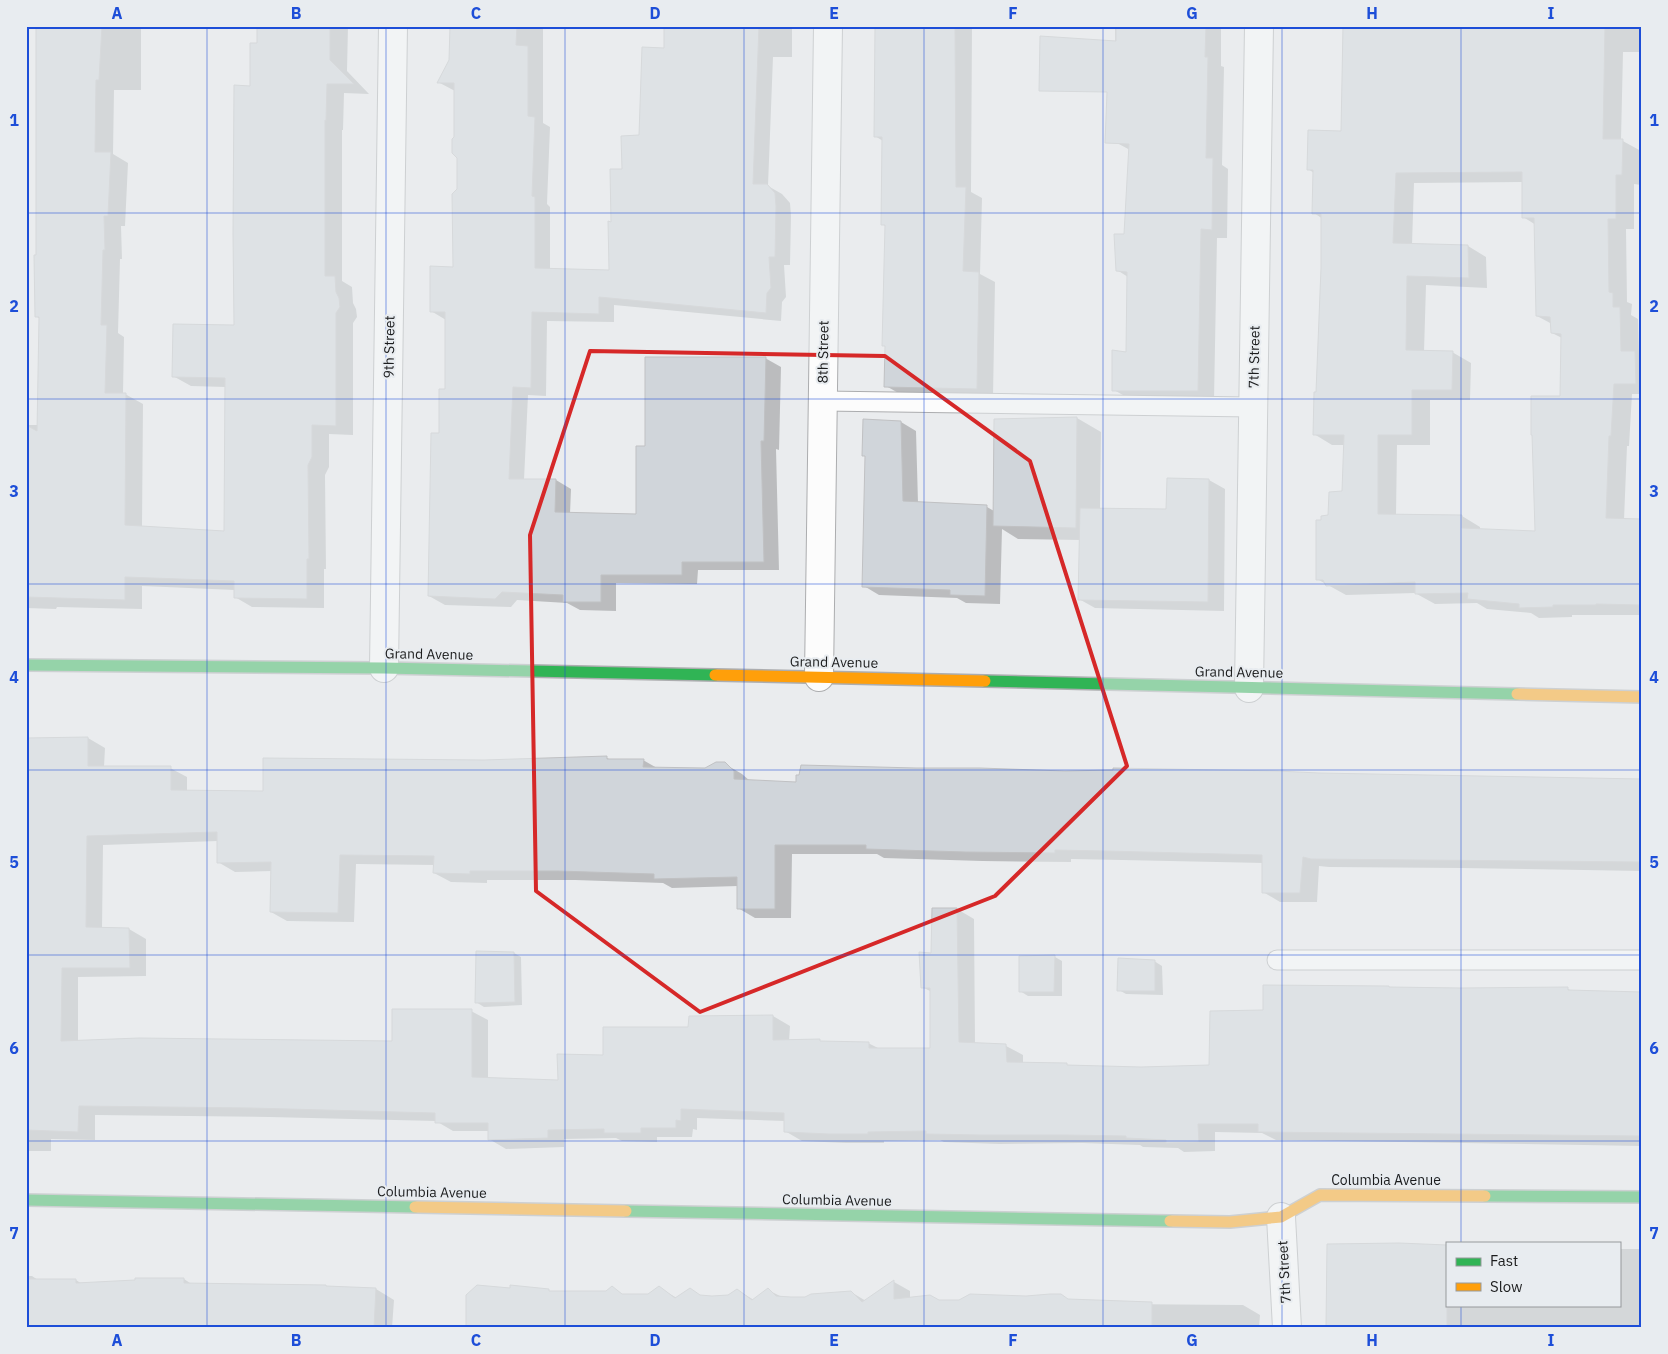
<svg xmlns="http://www.w3.org/2000/svg" width="1668" height="1354" font-family="'IBM Plex Sans',sans-serif">
<rect width="100%" height="100%" fill="#eaecee"/>
<g fill="#0003" fill-rule="evenodd">
<polygon points="37,26 141,26 141,90 114,90 113,154 128,163 125,226 121,226 122,259 120,259 118,333 124,337 123,394 125,394 143,404 142,527 226,532 226,387 191,386 173,376 235,326 251,87 259,44 259,26 348,26 347,71 369,94 344,93 343,130 342,130 342,281 352,287 353,303 356,309 357,317 353,323 353,435 329,434 329,467 325,475 326,569 324,569 324,608 252,607 235,597 235,590 142,586 142,609 57,607 56,609 26,608 26,425 39,425 40,319 36,316 38,257"/>
<polygon points="451,26 543,26 543,123 550,127 547,204 550,207 550,269 610,271 613,223 624,170 640,137 665,49 665,26 792,26 792,57 773,57 768,186 782,194 790,203 791,216 790,265 784,265 786,297 782,302 781,321 614,305 614,322 547,321 546,396 528,395 524,480 556,480 571,489 570,514 637,516 646,447 765,358 781,367 779,450 776,449 779,570 698,570 697,584 616,583 616,611 580,610 567,603 517,600 511,607 445,605 429,596 440,434 446,390 446,320 431,311 455,268 459,190 458,158 455,137 455,91 438,82 451,60"/>
<polygon points="876,26 972,26 971,192 982,198 980,274 995,282 993,397 902,395 886,386 886,347 884,346 887,227 882,224 883,141 875,136"/>
<polygon points="1115,26 1221,26 1221,66 1224,67 1222,165 1228,169 1227,238 1217,238 1214,400 1130,399 1114,390 1128,353 1128,277 1117,270 1125,235 1130,150 1117,143"/>
<path d="M1343,26H1642V52H1623L1621,140L1641,151V185L1634,184V229H1626L1627,302L1632,304L1631,315L1638,319L1639,355L1642,357V394H1632L1629,446H1627L1624,520L1642,521V615H1572V617L1539,618L1531,613L1487,609L1477,603L1435,604L1415,593L1346,595L1317,579L1322,521L1329,517L1344,493L1345,445H1332L1314,434L1317,393L1323,219L1314,213V173L1308,169L1342,132ZM1524,182L1523,217L1536,225L1537,316L1552,324V333L1562,338L1561,397L1536,532L1480,530V527L1462,516H1396L1397,445H1430V400H1470L1471,363L1452,352H1424L1426,285L1487,288L1486,257L1468,246L1412,245L1414,183Z"/>
<polygon points="1077,418 1101,432 1100,509 1168,511 1209,480 1225,489 1224,611 1095,608 1079,599 1081,540 1018,539 1002,529 1000,604 966,603 957,598 879,595 864,586 866,457 863,455 901,422 916,431 918,503 987,507 994,511"/>
<polygon points="88,738 105,748 104,767 170,768 187,777 187,791 265,792 484,761 607,758 611,760 643,760 657,768 705,769 725,764 742,774 750,781 798,783 1065,772 1319,774 1642,780 1642,871 1460,868 1329,867 1319,866 1317,902 1280,902 1263,892 1264,863 1122,860 1071,859 1071,862 982,861 884,858 877,854 792,854 791,918 755,918 738,908 738,886 672,888 663,883 575,880 487,880 487,883 451,882 434,873 435,865 356,864 354,922 287,921 271,912 272,871 235,872 218,862 218,841 103,845 102,929 129,929 146,939 146,976 78,977 78,1041 393,1042 471,1011 488,1020 488,1078 559,1081 605,1056 689,1029 690,1017 773,1016 790,1026 789,1041 868,1043 880,1049 931,1049 932,992 922,987 932,954 957,909 974,919 975,1044 1006,1046 1023,1055 1023,1063 1141,1068 1211,1067 1264,1011 1391,988 1568,989 1572,991 1642,993 1642,1146 1276,1140 1262,1133 1215,1132 1215,1151 1184,1152 1178,1148 1143,1147 1140,1145 1082,1143 999,1144 944,1142 940,1140 884,1141 884,1143 846,1143 802,1141 785,1131 785,1121 697,1118 697,1130 693,1129 692,1137 657,1137 657,1142 622,1141 616,1138 564,1139 564,1147 506,1149 489,1139 489,1131 453,1131 436,1121 269,1117 95,1115 95,1140 51,1139 51,1151 26,1151 26,739"/>
<polygon points="514,953 521,957 522,1005 484,1007 476,1002"/>
<polygon points="1055,957 1062,961 1062,996 1028,996 1020,991"/>
<polygon points="1154,961 1162,966 1163,995 1126,994 1119,990"/>
<polygon points="1619,1249 1642,1249 1642,1328 1331,1328 1327,1326 1447,1305 1619,1305"/>
<polygon points="26,1276 32,1276 38,1280 76,1280 82,1284 184,1279 193,1285 376,1289 394,1300 392,1328 26,1328"/>
<polygon points="894,1282 910,1291 910,1299 939,1301 1069,1300 1115,1304 1243,1305 1260,1315 1259,1328 467,1328 548,1290 551,1292 606,1292 612,1288 624,1295 648,1295 659,1288 677,1298 728,1297 737,1290 754,1300 768,1290 782,1297 805,1298 851,1292 866,1301"/>
</g>
<g fill="#d0d5da" stroke="#c0c1c3" fill-rule="evenodd">
<polygon points="36,26 102,26 99,80 96,80 95,152 111,152 108,216 104,216 105,250 103,250 101,325 107,325 105,393 126,393 125,525 224,531 225,378 172,377 173,324 234,325 233,234 234,85 250,86 250,43 257,43 257,26 330,26 330,60 354,84 327,84 326,121 325,120 325,276 335,276 336,292 339,298 340,307 336,313 336,426 312,425 312,457 308,465 309,559 307,559 307,599 234,598 234,581 125,577 125,600 26,597 26,425 37,431 39,317 35,317 34,255 36,255"/>
<polygon points="450,26 517,26 516,45 528,46 528,116 535,117 532,196 535,197 535,268 609,270 608,221 611,222 610,169 622,169 621,136 639,135 642,47 664,48 664,26 759,26 753,184 767,184 775,193 776,206 775,257 769,257 771,288 767,293 766,313 599,297 599,314 532,312 531,388 513,387 509,479 556,479 555,512 636,514 636,446 645,446 645,357 766,357 764,441 761,441 764,562 682,562 682,575 601,575 601,602 563,602 563,595 502,592 495,599 428,596 431,433 439,433 439,389 445,389 445,312 430,312 430,266 453,267 452,194 457,189 457,158 452,153 452,139 454,137 454,83 437,83 449,60"/>
<polygon points="875,26 955,26 956,187 966,187 963,271 979,272 977,389 884,387 885,346 882,346 885,225 881,225 882,137 874,137"/>
<polygon points="1116,26 1206,26 1205,57 1208,57 1206,158 1213,158 1212,230 1201,229 1198,391 1112,391 1112,350 1126,352 1127,272 1116,271 1114,234 1124,234 1129,144 1105,143 1107,92 1039,91 1040,36 1116,41"/>
<path d="M1343,26H1605L1603,139H1623L1622,175H1616V219H1608L1609,292L1613,293V307H1620L1621,351H1635L1636,384H1614L1611,436H1609L1606,518L1641,519L1640,605L1596,604V605H1553V607L1519,608V604L1467,599L1468,593L1415,594V582L1326,586L1323,580H1316V520H1321V516L1328,515L1329,492L1342,491L1344,435H1313L1314,392H1316L1321,268V214H1312L1313,170H1307L1308,130L1341,131ZM1522,172V218H1534L1536,316L1550,317L1551,333L1561,334L1560,396H1531V435H1532L1535,531L1462,528V515L1378,514V435H1412V390H1452L1453,351L1406,350L1407,276L1469,278L1468,245L1393,243L1396,173Z"/>
<polygon points="1077,417 1076,528 993,526 994,419"/>
<polygon points="863,419 901,421 903,501 987,505 985,596 950,595 950,590 862,587 865,456 862,456"/>
<polygon points="1167,478 1209,479 1208,602 1078,600 1080,508 1166,509"/>
<polygon points="88,737 88,766 171,766 171,790 263,791 263,758 484,760 607,756 607,759 644,759 643,767 705,768 716,762 725,762 734,771 734,779 796,782 796,775 799,775 801,765 916,768 980,768 1065,771 1113,770 1113,768 1277,771 1319,773 1642,779 1642,862 1311,859 1303,857 1300,893 1262,893 1262,855 1105,851 1055,850 1055,853 965,852 866,849 866,845 775,845 775,909 737,909 737,877 654,879 654,874 557,871 470,871 470,874 433,873 434,856 340,855 338,913 270,912 271,862 217,863 217,832 87,836 86,927 129,928 130,968 62,968 61,1041 139,1038 392,1041 392,1009 472,1009 472,1077 558,1080 557,1054 603,1055 603,1027 688,1027 689,1016 773,1015 773,1040 820,1039 820,1041 869,1042 869,1048 930,1048 930,988 921,988 919,952 931,953 932,908 957,908 959,1042 1006,1044 1007,1062 1067,1063 1067,1065 1141,1067 1209,1065 1210,1011 1263,1010 1263,985 1389,986 1389,987 1461,988 1568,987 1568,990 1642,992 1642,1136 1258,1132 1258,1124 1198,1124 1199,1142 1166,1143 1166,1140 1126,1138 1126,1136 1065,1135 981,1135 926,1134 926,1131 868,1132 868,1134 829,1134 784,1132 784,1113 681,1109 681,1121 676,1120 676,1128 641,1128 641,1133 604,1133 604,1129 548,1130 548,1138 488,1140 488,1123 435,1123 435,1113 251,1108 79,1106 78,1132 26,1130 26,738"/>
<polygon points="476,951 514,952 515,1002 475,1003"/>
<polygon points="1055,955 1054,992 1019,992 1019,956"/>
<polygon points="1118,958 1155,960 1155,991 1117,991"/>
<polygon points="1399,1243 1447,1245 1447,1328 1326,1326 1327,1244"/>
<polygon points="135,1278 184,1278 184,1283 326,1285 326,1286 376,1288 374,1328 26,1328 26,1279 76,1279 76,1283 135,1280"/>
<polygon points="894,1280 894,1299 930,1295 939,1300 959,1300 970,1294 1026,1296 1050,1294 1061,1294 1068,1299 1152,1302 1152,1328 466,1328 466,1295 477,1285 510,1288 510,1285 549,1289 549,1291 606,1291 612,1286 622,1294 648,1294 659,1286 675,1298 690,1288 700,1295 712,1296 728,1295 737,1289 752,1300 768,1288 776,1296 791,1297 805,1297 811,1294 851,1291 862,1302"/>
</g>
<g fill="none" stroke-linecap="round" stroke-linejoin="round">
<defs>
<g id="lane">
<polyline points="823,401 1253,407"/>
<polyline points="1277,960 1642,960"/>
</g>
<g id="street">
<polyline points="384,668 393,26"/>
<polyline points="819,677 828,26"/>
<polyline points="1249,688 1259,26"/>
<polyline points="1281,1217 1287,1328"/>
</g>
<g id="fast">
<polyline points="26,665 384,668 715,675"/>
<polyline points="985,681 1517,694"/>
<polyline points="1485,1196 1642,1197"/>
<polyline points="26,1200 415,1207"/>
<polyline points="626,1211 1170,1221"/>
</g>
<g id="slow">
<polyline points="715,675 985,681"/>
<polyline points="1517,694 1642,697"/>
<polyline points="415,1207 626,1211"/>
<polyline points="1170,1221 1230,1222 1281,1217 1320,1195 1485,1196"/>
</g>
</defs>
<use href="#lane" stroke="#acadaf" stroke-width="21"/>
<use href="#street" stroke="#acadaf" stroke-width="30"/>
<use href="#fast" stroke="#acadaf" stroke-width="14"/>
<use href="#slow" stroke="#acadaf" stroke-width="14"/>
<use href="#lane" stroke="#fcfcfc" stroke-width="19"/>
<use href="#street" stroke="#fcfcfc" stroke-width="28"/>
<use href="#fast" stroke="#30b455" stroke-width="11"/>
<use href="#slow" stroke="#ff9f0a" stroke-width="11"/>
</g>
<path d="M0 0H1668V1354H0ZM590,351L885,356L1030,461L1127,766L995,896L700,1012L536,891L530,535Z" fill="#eaecee" fill-opacity=".55" fill-rule="evenodd"/>
<path fill="none" stroke="#d62828" stroke-width="4" stroke-linejoin="round" d="M590,351L885,356L1030,461L1127,766L995,896L700,1012L536,891L530,535Z"/>
<path fill="none" stroke="#1d4ed8" stroke-width="1" stroke-opacity="0.55" d="M207,26V1328M386,26V1328M565,26V1328M744,26V1328M924,26V1328M1103,26V1328M1282,26V1328M1461,26V1243M26,213H1642M26,399H1642M26,584H1642M26,770H1642M26,955H1642M26,1141H1642M1461,1305V1328"/>
<g text-anchor="middle" stroke-width="4" stroke-linejoin="round" paint-order="stroke">
<g font-size="14" fill="#1b1c1d" stroke="#e8ecf0">
<text transform="translate(389 347) rotate(-89)" y="5">9th Street</text>
<text transform="translate(823 352) rotate(-89)" y="5">8th Street</text>
<text transform="translate(1254 357) rotate(-89)" y="5">7th Street</text>
<text transform="translate(429 654) rotate(1)" y="5">Grand Avenue</text>
<text transform="translate(834 662) rotate(1)" y="5">Grand Avenue</text>
<text transform="translate(1239 672) rotate(1)" y="5">Grand Avenue</text>
<text x="1386" y="1185">Columbia Avenue</text>
<text transform="translate(432 1192) rotate(1)" y="5">Columbia Avenue</text>
<text transform="translate(837 1200) rotate(1)" y="5">Columbia Avenue</text>
<text transform="translate(1284 1272) rotate(-93)" y="5">7th Street</text>
</g>
</g>
<rect width="1668" height="1354" fill="none" stroke="#e8ecf0" stroke-width="55"/>
<rect x="1446" y="1242" width="175" height="65" fill="#e8ecf0" stroke="#96999c"/>
<rect x="1456" y="1258" width="25" height="8" fill="#30b455" stroke="#96999c"/>
<text x="1490" y="1266" font-size="15" fill="#1b1c1d">Fast</text>
<rect x="1456" y="1283" width="25" height="8" fill="#ff9f0a" stroke="#96999c"/>
<text x="1490" y="1292" font-size="15" fill="#1b1c1d">Slow</text>
<rect x="28" y="28" width="1612" height="1298" fill="none" stroke="#1d4ed8" stroke-width="2"/>
<g font-size="16" text-anchor="middle" font-weight="bold" fill="#1d4ed8">
<text x="117" y="19">A</text>
<text x="296" y="19">B</text>
<text x="476" y="19">C</text>
<text x="655" y="19">D</text>
<text x="834" y="19">E</text>
<text x="1013" y="19">F</text>
<text x="1192" y="19">G</text>
<text x="1372" y="19">H</text>
<text x="1551" y="19">I</text>
<text x="14" y="126">1</text>
<text x="1654" y="126">1</text>
<text x="14" y="312">2</text>
<text x="1654" y="312">2</text>
<text x="14" y="497">3</text>
<text x="1654" y="497">3</text>
<text x="14" y="683">4</text>
<text x="1654" y="683">4</text>
<text x="14" y="868">5</text>
<text x="1654" y="868">5</text>
<text x="14" y="1054">6</text>
<text x="1654" y="1054">6</text>
<text x="14" y="1239">7</text>
<text x="1654" y="1239">7</text>
<text x="117" y="1346">A</text>
<text x="296" y="1346">B</text>
<text x="476" y="1346">C</text>
<text x="655" y="1346">D</text>
<text x="834" y="1346">E</text>
<text x="1013" y="1346">F</text>
<text x="1192" y="1346">G</text>
<text x="1372" y="1346">H</text>
<text x="1551" y="1346">I</text>
</g>
</svg>
